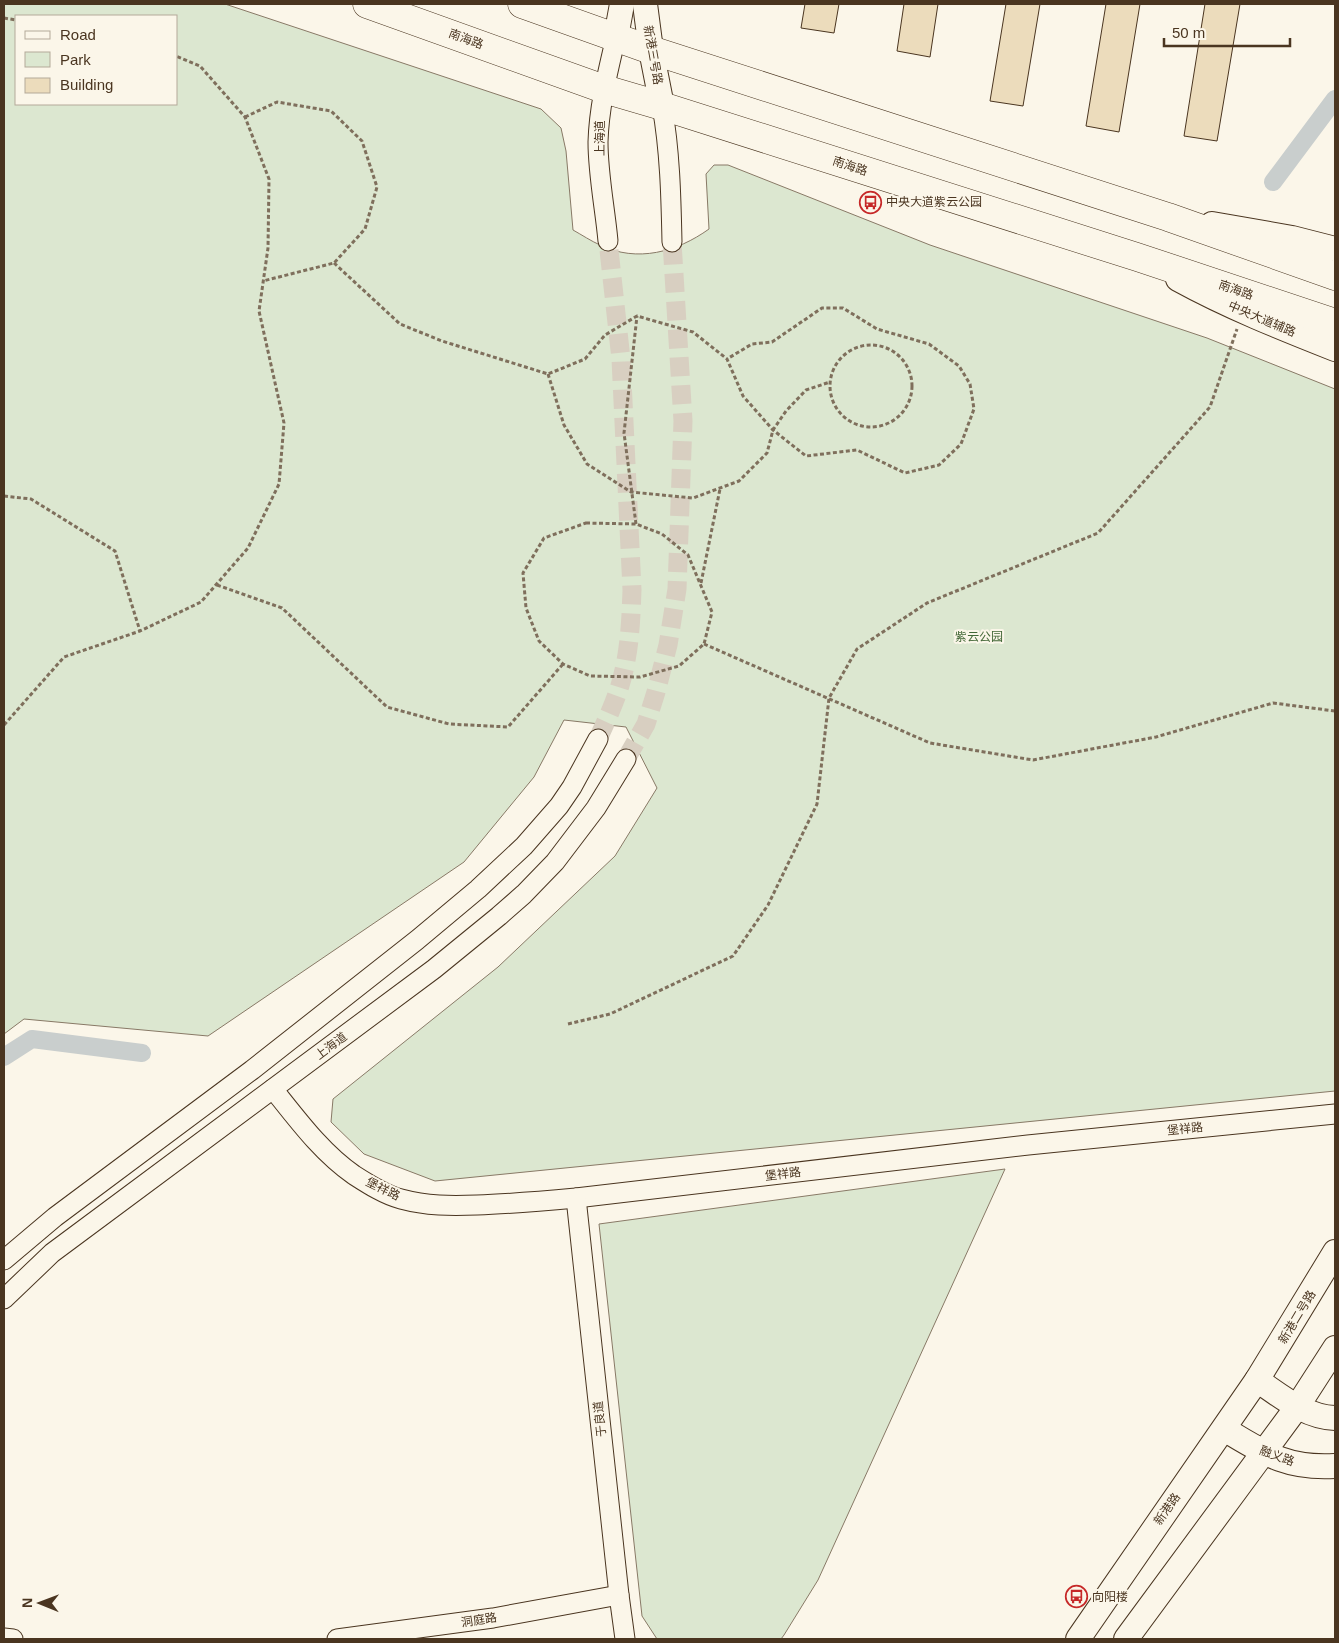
<svg xmlns="http://www.w3.org/2000/svg" width="1339" height="1643" font-family="Arial,'Noto Sans SC',sans-serif">
<rect width="100%" height="100%" fill="#fbf6e9"/>
<g fill="#dce7d0" stroke="#887966" fill-rule="evenodd">
<path d="M4,4H225L541,109L561,128L566,151L573,230C582,235 591,241 600,245C637,263 677,252 709,229L706,174L714,165H728L930,245L1207,338L1335,389V1091L435,1181L364,1154L331,1122L333,1099L498,967L615,856L657,788L626,727L564,720L534,777L464,862L208,1036L24,1019L4,1034ZM16,16H176V104H16Z"/>
<polygon points="1005,1169 818,1580 784,1635 781,1639 657,1639 642,1616 599,1224"/>
</g>
<g fill="none" stroke-linecap="round" stroke-linejoin="round">
<g stroke="#c9cecd" stroke-width="18">
<polyline points="1273,182 1335,99"/>
<polyline points="4,1057 32,1039 142,1053"/>
</g>
</g>
<g fill="#ecdcbc" stroke="#4a3520">
<polygon points="805,4 839,4 834,33 801,28"/>
<polygon points="904,4 938,4 930,57 897,51"/>
<polygon points="1006,4 1040,4 1023,106 990,101"/>
<polygon points="1106,4 1140,4 1119,132 1086,126"/>
<polygon points="1205,4 1240,4 1217,141 1184,136"/>
</g>
<g fill="none" stroke-linecap="round" stroke-linejoin="round">
<g stroke="#d8cfc1" stroke-width="19" stroke-dasharray="19 9" stroke-linecap="butt">
<path d="M598,739C608,717 619,694 624,670C630,644 631,617 632,590L621,359L608,241"/>
<polyline points="626,759 646,724 656,692 668,645 677,589 683,421 672,242"/>
</g>
<defs>
<g id="minor">
<path d="M662,106C670,151 671,196 672,242"/>
<path d="M608,241C605,208 598,175 598,142C599,106 608,71 616,37"/>
<path d="M273,1089C297,1119 322,1153 354,1175C368,1184 385,1195 401,1199C427,1206 451,1206 477,1205C510,1204 543,1201 576,1198L1028,1145L1335,1114"/>
<polyline points="576,1198 619,1595 625,1639"/>
<polyline points="4,1260 55,1217 252,1070 417,940 478,889 524,846 559,806 572,787 598,739"/>
<polyline points="4,1299 52,1253 434,969 499,916 524,894 555,862 596,808 626,759"/>
<polyline points="4,1638 13,1639"/>
<polyline points="337,1639 493,1618 619,1595"/>
</g>
<g id="major">
<polyline points="645,4 651,50 662,106"/>
<polyline points="616,37 622,4"/>
<polyline points="1212,224 1292,238 1335,249"/>
<path d="M1178,279C1229,307 1282,328 1335,349"/>
<path d="M1257,1380C1281,1396 1305,1417 1335,1418"/>
<path d="M1224,1429C1264,1453 1286,1469 1335,1466"/>
<polyline points="1078,1639 1257,1380 1335,1252"/>
<polyline points="1126,1639 1297,1407 1335,1348"/>
</g>
<g id="highway">
<polyline points="367,4 604,89 662,106 1137,257 1335,323"/>
<polyline points="522,4 651,50 1168,217 1335,276"/>
</g>
</defs>
<use href="#minor" stroke="#4a3520" stroke-width="21"/>
<use href="#major" stroke="#4a3520" stroke-width="26"/>
<use href="#highway" stroke="#4a3520" stroke-width="29"/>
<g stroke="#7f6f5c" stroke-width="3" stroke-dasharray="4 2.5" stroke-linecap="butt">
<polyline points="4,18 16,20"/>
<polyline points="245,117 277,102 331,111 362,141 377,187 365,229 334,263 263,281"/>
<polyline points="334,263 400,324 442,341 548,374 585,359 605,335 637,316 693,332 727,359 743,396 773,430 806,456 857,450 905,473 939,465 961,444 974,409 970,384 959,366 929,344 877,329 843,308 822,308 772,342 752,344 727,359"/>
<circle cx="871" cy="386" r="41"/>
<polyline points="548,374 564,425 587,464 631,492 693,498 739,481 767,453 773,430 786,411 806,390 830,382"/>
<polyline points="4,496 31,499 115,551 140,631"/>
<polygon points="586,523 636,524 662,534 688,555 712,612 704,644 679,666 640,677 590,676 563,664 539,641 526,608 523,573 544,538"/>
<polyline points="636,524 624,433 637,316"/>
<polyline points="701,583 720,489"/>
<polyline points="217,585 282,608 387,707 449,724 508,727 563,664"/>
<polyline points="704,644 930,743 1033,760 1156,737 1273,703 1335,711"/>
<polyline points="4,725 64,657 140,631 201,602 248,548 279,484 284,423 259,311 268,248 269,179 245,117 200,66 176,56"/>
<polyline points="568,1024 610,1014 733,956 768,905 817,804 829,698 857,649 927,603 1098,533 1210,407 1237,329"/>
</g>
<use href="#minor" stroke="#fbf6e9" stroke-width="19"/>
<use href="#major" stroke="#fbf6e9" stroke-width="24"/>
<use href="#highway" stroke="#fbf6e9" stroke-width="28"/>
</g>
<defs>
<symbol id="bus-ring" viewBox="-11 -11 22 22"><circle r="9.5" fill="#fbf6e9" stroke="#c62828" stroke-width="1.5"/><path d="M-5-6H5V4H4V6H2V4H-2V6H-4V4H-5ZM-3.5-4V0h7V-4ZM-3.5 1.2v1.5H-2V1.2ZM2 1.2v1.5H3.5V1.2Z" fill="#c62828"/></symbol>
</defs>
<g fill-rule="evenodd">
<use href="#bus-ring" x="858" y="190" width="25" height="25"/>
<use href="#bus-ring" x="1064" y="1584" width="25" height="25"/>
</g>
<g text-anchor="middle" stroke-width="4" stroke-linejoin="round" paint-order="stroke">
<g font-size="12" fill="#4a3520" stroke="#fbf6e9">
<text transform="translate(466 39) rotate(20)" y="4">南海路</text>
<text transform="translate(653 55) rotate(80)" y="4">新港三号路</text>
<text transform="translate(600 138) rotate(-90)" y="4">上海道</text>
<text transform="translate(850 166) rotate(18)" y="4">南海路</text>
<text transform="translate(1236 290) rotate(19)" y="4">南海路</text>
<text transform="translate(1262 319) rotate(23)" y="4">中央大道辅路</text>
<text transform="translate(331 1046) rotate(-37)" y="4">上海道</text>
<text transform="translate(1185 1129) rotate(-6)" y="4">堡祥路</text>
<text transform="translate(783 1174) rotate(-7)" y="4">堡祥路</text>
<text transform="translate(383 1189) rotate(26)" y="4">堡祥路</text>
<text transform="translate(1297 1317) rotate(-59)" y="4">新港二号路</text>
<text transform="translate(600 1419) rotate(-96)" y="4">于良道</text>
<text transform="translate(1277 1456) rotate(20)" y="4">融义路</text>
<text transform="translate(1167 1509) rotate(-55)" y="4">新港路</text>
<text transform="translate(479 1620) rotate(-9)" y="4">洞庭路</text>
</g>
<g font-size="12" fill="#4a3520" stroke="#fbf6e9" text-anchor="start">
<text x="886" y="206">中央大道紫云公园</text>
<text x="1092" y="1601">向阳楼</text>
</g>
<g font-size="12" fill="#436837" stroke="#fbf6e9">
<text x="979" y="641">紫云公园</text>
</g>
</g>
<rect width="1339" height="1643" fill="none" stroke="#4a3520" stroke-width="10"/>
<rect x="15" y="15" width="162" height="90" fill="#fbf6e9" stroke="#b4a999"/>
<rect x="25" y="31" width="25" height="8" fill="#fbf6e9" stroke="#b4a999"/>
<text x="60" y="40" font-size="15" fill="#4a3520">Road</text>
<rect x="25" y="52" width="25" height="15" fill="#dce7d0" stroke="#b4a999"/>
<text x="60" y="65" font-size="15" fill="#4a3520">Park</text>
<rect x="25" y="78" width="25" height="15" fill="#ecdcbc" stroke="#b4a999"/>
<text x="60" y="90" font-size="15" fill="#4a3520">Building</text>
<g transform="translate(40 1603) rotate(271)" stroke="#fbf6e9" stroke-width="4" paint-order="stroke">
<path d="M0-4L9 19L0 12L-9 19Z" fill="#4a3520"/>
<text y="-8" font-size="14" font-weight="bold" text-anchor="middle" fill="#4a3520">N</text>
</g>
<path d="M1164 38v8h126v-8" fill="none" stroke="#4a3520" stroke-width="2.5"/>
<text x="1172" y="38" font-size="15" fill="#4a3520" stroke="#fbf6e9" stroke-width="4" paint-order="stroke">50 m</text>
</svg>
